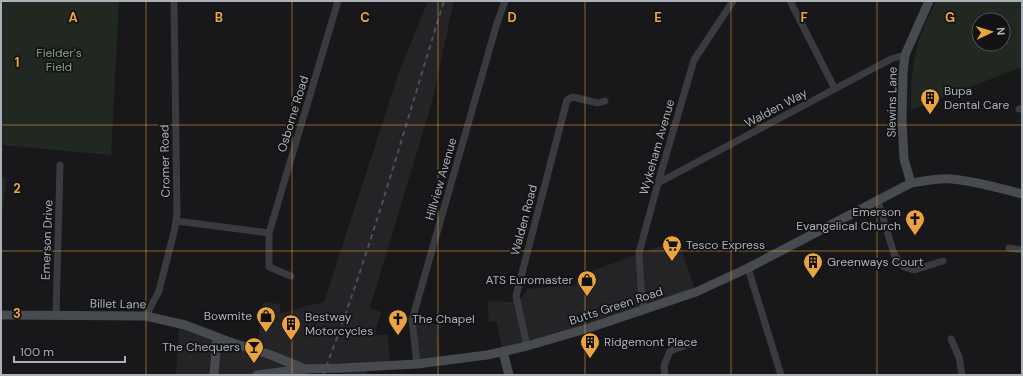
<svg xmlns="http://www.w3.org/2000/svg" width="1023" height="376" font-family="'DM Sans',sans-serif">
<rect width="100%" height="100%" fill="#18181a"/>
<g fill="#242427">
<polygon points="428,1 454,1 432,102 370,308 381,312 375,335 388,335 390,366 367,368 367,375 345,375 345,363 308,366 303,365 301,375 176,375 179,324 257,350 263,302 280,304 280,313 324,302 398,75"/>
<polygon points="678,240 696,292 503,352 496,321 489,322 487,301 509,302 523,297 527,289 576,285 577,276"/>
<polygon points="412,320 439,325 438,334 441,362 417,364"/>
</g>
<g fill="#202821" fill-rule="evenodd">
<polygon points="1,1 119,1 111,155 1,145"/>
<path d="M936,1H1022V67L911,110C911,92 911,74 915,57C918,37 928,19 936,1ZM979,20H1003V44H979Z"/>
<polygon points="1,176 7,179 1,218"/>
</g>
<g fill="none" stroke-linecap="round" stroke-linejoin="round">
<g stroke="#393b3f" stroke-width="7">
<polyline points="790,1 835,89"/>
<polyline points="1019,109 1022,108"/>
<polyline points="658,183 891,59 905,55"/>
<polyline points="878,201 894,254 904,267 914,270 943,261"/>
<polyline points="176,221 269,233"/>
<polyline points="1009,248 1022,250"/>
<polyline points="748,268 781,375"/>
<polyline points="291,276 269,267 269,233 338,1"/>
<polyline points="644,310 641,287 639,253 658,183 694,60 733,1"/>
<polyline points="56,315 60,165"/>
<polyline points="146,316 159,291 175,228 177,214 174,1"/>
<polyline points="951,339 959,357 962,375"/>
<polyline points="527,346 516,296 567,100 573,97 598,103 605,101"/>
<polyline points="417,364 412,320 497,23 505,1"/>
<polyline points="665,375 664,366 670,351 689,344"/>
</g>
<g stroke="#474a4f" stroke-width="9">
<polyline points="911,183 904,159 902,120 903,73 905,55 929,1"/>
<polyline points="1,315 146,316 185,325 230,342"/>
<polyline points="216,350 222,344 230,342 271,355 305,369"/>
<polyline points="503,352 509,375"/>
<path d="M342,368L417,364L487,355L527,346L589,328L696,292L748,268L911,183C924,181 938,178 951,179C975,181 999,188 1022,194"/>
<polyline points="214,375 216,350 215,345"/>
<polyline points="257,375 304,369"/>
</g>
<path stroke="#4c4f54" stroke-width="2" stroke-dasharray="5 4" stroke-linecap="butt" d="M323,375C370,253 405,126 444,1"/>
<polyline stroke="#474a4f" stroke-width="9" points="305,369 342,368"/>
</g>
<path fill="none" stroke="#eba33f" stroke-width="1" stroke-opacity="0.55" d="M146,1V375M292,1V375M438,1V375M585,1V375M731,1V375M877,1V375M1,125H1022M1,251H1022"/>
<defs>
<symbol id="building-pin" viewBox="-11 -11 22 30"><path d="M0 17L-7.5 6A9.5 9.5 0 1 1 7.5 6Z" fill="#eba33f" stroke="#131315"/><path d="M-4-6H4V6H1V3H-1V6H-4ZM-2.5-4.3h1.7v1.8h-1.7ZM.8-4.3h1.7v1.8H.8ZM-2.5-1h1.7V.8h-1.7ZM.8-1h1.7V.8H.8Z" fill="#111"/></symbol>
<symbol id="church-pin" viewBox="-11 -11 22 30"><path d="M0 17L-7.5 6A9.5 9.5 0 1 1 7.5 6Z" fill="#eba33f" stroke="#131315"/><path d="M-1.2-6h2.4v3.5h3.3v2.4h-3.3V6h-2.4V-.1h-3.3v-2.4h3.3Z" fill="#111"/></symbol>
<symbol id="supermarket-pin" viewBox="-11 -11 22 30"><path d="M0 17L-7.5 6A9.5 9.5 0 1 1 7.5 6Z" fill="#eba33f" stroke="#131315"/><path d="M-6-5.5h2.5l.6 2H6L4.5 2H-2.5L-4.4-4H-6ZM-1.5 3.2a1.3 1.3 0 1 0 .1 0ZM3 3.2a1.3 1.3 0 1 0 .1 0Z" fill="#111"/></symbol>
<symbol id="shop-pin" viewBox="-11 -11 22 30"><path d="M0 17L-7.5 6A9.5 9.5 0 1 1 7.5 6Z" fill="#eba33f" stroke="#131315"/><path d="M-5-2.5h2.3a2.7 3.5 0 0 1 5.4 0H5L5.5 6h-11ZM-1.5-2.5h3a1.5 2.3 0 0 0-3 0Z" fill="#111"/></symbol>
<symbol id="bar-pin" viewBox="-11 -11 22 30"><path d="M0 17L-7.5 6A9.5 9.5 0 1 1 7.5 6Z" fill="#eba33f" stroke="#131315"/><path d="M-6-5H6L.8 .8V4.5H3.5V6h-7V4.5H-.8V.8Z" fill="#111"/></symbol>
</defs>
<g fill-rule="evenodd">
<use href="#building-pin" x="919" y="87" width="22" height="30"/>
<use href="#church-pin" x="904" y="208" width="22" height="30"/>
<use href="#supermarket-pin" x="661" y="234" width="22" height="30"/>
<use href="#building-pin" x="802" y="251" width="22" height="30"/>
<use href="#shop-pin" x="576" y="269" width="22" height="30"/>
<use href="#shop-pin" x="255" y="305" width="22" height="30"/>
<use href="#church-pin" x="387" y="308" width="22" height="30"/>
<use href="#building-pin" x="280" y="313" width="22" height="30"/>
<use href="#building-pin" x="579" y="331" width="22" height="30"/>
<use href="#bar-pin" x="243" y="336" width="22" height="30"/>
</g>
<g text-anchor="middle" stroke-width="3.5" stroke-linejoin="round" paint-order="stroke">
<g font-size="12" fill="#84a383" stroke="#131315">
<text x="59" y="57">Fielder's<tspan x="59" dy="14">Field</tspan></text>
</g>
<g font-size="12" fill="#abb1b9" stroke="#131315" text-anchor="start">
<text x="944" y="95">Bupa<tspan x="944" dy="14">Dental Care</tspan></text>
<text x="901" y="216" text-anchor="end">Emerson<tspan x="901" dy="14">Evangelical Church</tspan></text>
<text x="686" y="249">Tesco Express</text>
<text x="827" y="266">Greenways Court</text>
<text x="573" y="284" text-anchor="end">ATS Euromaster</text>
<text x="252" y="320" text-anchor="end">Bowmite</text>
<text x="305" y="321">Bestway<tspan x="305" dy="14">Motorcycles</tspan></text>
<text x="412" y="323">The Chapel</text>
<text x="604" y="346">Ridgemont Place</text>
<text x="240" y="351" text-anchor="end">The Chequers</text>
</g>
<g font-size="12" fill="#abb1b9" stroke="#131315">
<text transform="translate(892 102) rotate(-89)" y="4">Slewins Lane</text>
<text transform="translate(776 108) rotate(-28)" y="4">Walden Way</text>
<text transform="translate(293 114) rotate(-73)" y="4">Osborne Road</text>
<text transform="translate(657 147) rotate(-74)" y="4">Wykeham Avenue</text>
<text transform="translate(165 161) rotate(-91)" y="4">Cromer Road</text>
<text transform="translate(441 179) rotate(-74)" y="4">Hillview Avenue</text>
<text transform="translate(524 220) rotate(-75)" y="4">Walden Road</text>
<text transform="translate(47 240) rotate(-88)" y="4">Emerson Drive</text>
<text transform="translate(118 304) rotate(1)" y="4">Billet Lane</text>
<text transform="translate(616 306) rotate(-18)" y="4">Butts Green Road</text>
</g>
</g>
<g font-size="13" text-anchor="middle" font-weight="bold" fill="#eba33f" stroke="#131315" stroke-width="3.5" stroke-linejoin="round" paint-order="stroke">
<text x="73" y="22">A</text>
<text x="219" y="22">B</text>
<text x="365" y="22">C</text>
<text x="512" y="22">D</text>
<text x="658" y="22">E</text>
<text x="804" y="22">F</text>
<text x="950" y="22">G</text>
<text x="17" y="67">1</text>
<text x="17" y="193">2</text>
<text x="17" y="318">3</text>
</g>
<rect width="1023" height="376" fill="none" stroke="#abb1b9" stroke-width="4"/>
<g transform="translate(991 32) rotate(86)"><circle r="19" fill="#131315" stroke="#505257"/>
<path d="M0-3L7 15L0 10L-7 15Z" fill="#eba33f"/>
<text y="-6" font-size="11" font-weight="bold" text-anchor="middle" fill="#abb1b9">N</text>
</g>
<path d="M14 356v6h111v-6" fill="none" stroke="#abb1b9" stroke-width="2"/>
<text x="20" y="356" font-size="12" fill="#abb1b9" stroke="#131315" stroke-width="3" paint-order="stroke">100 m</text>
</svg>
